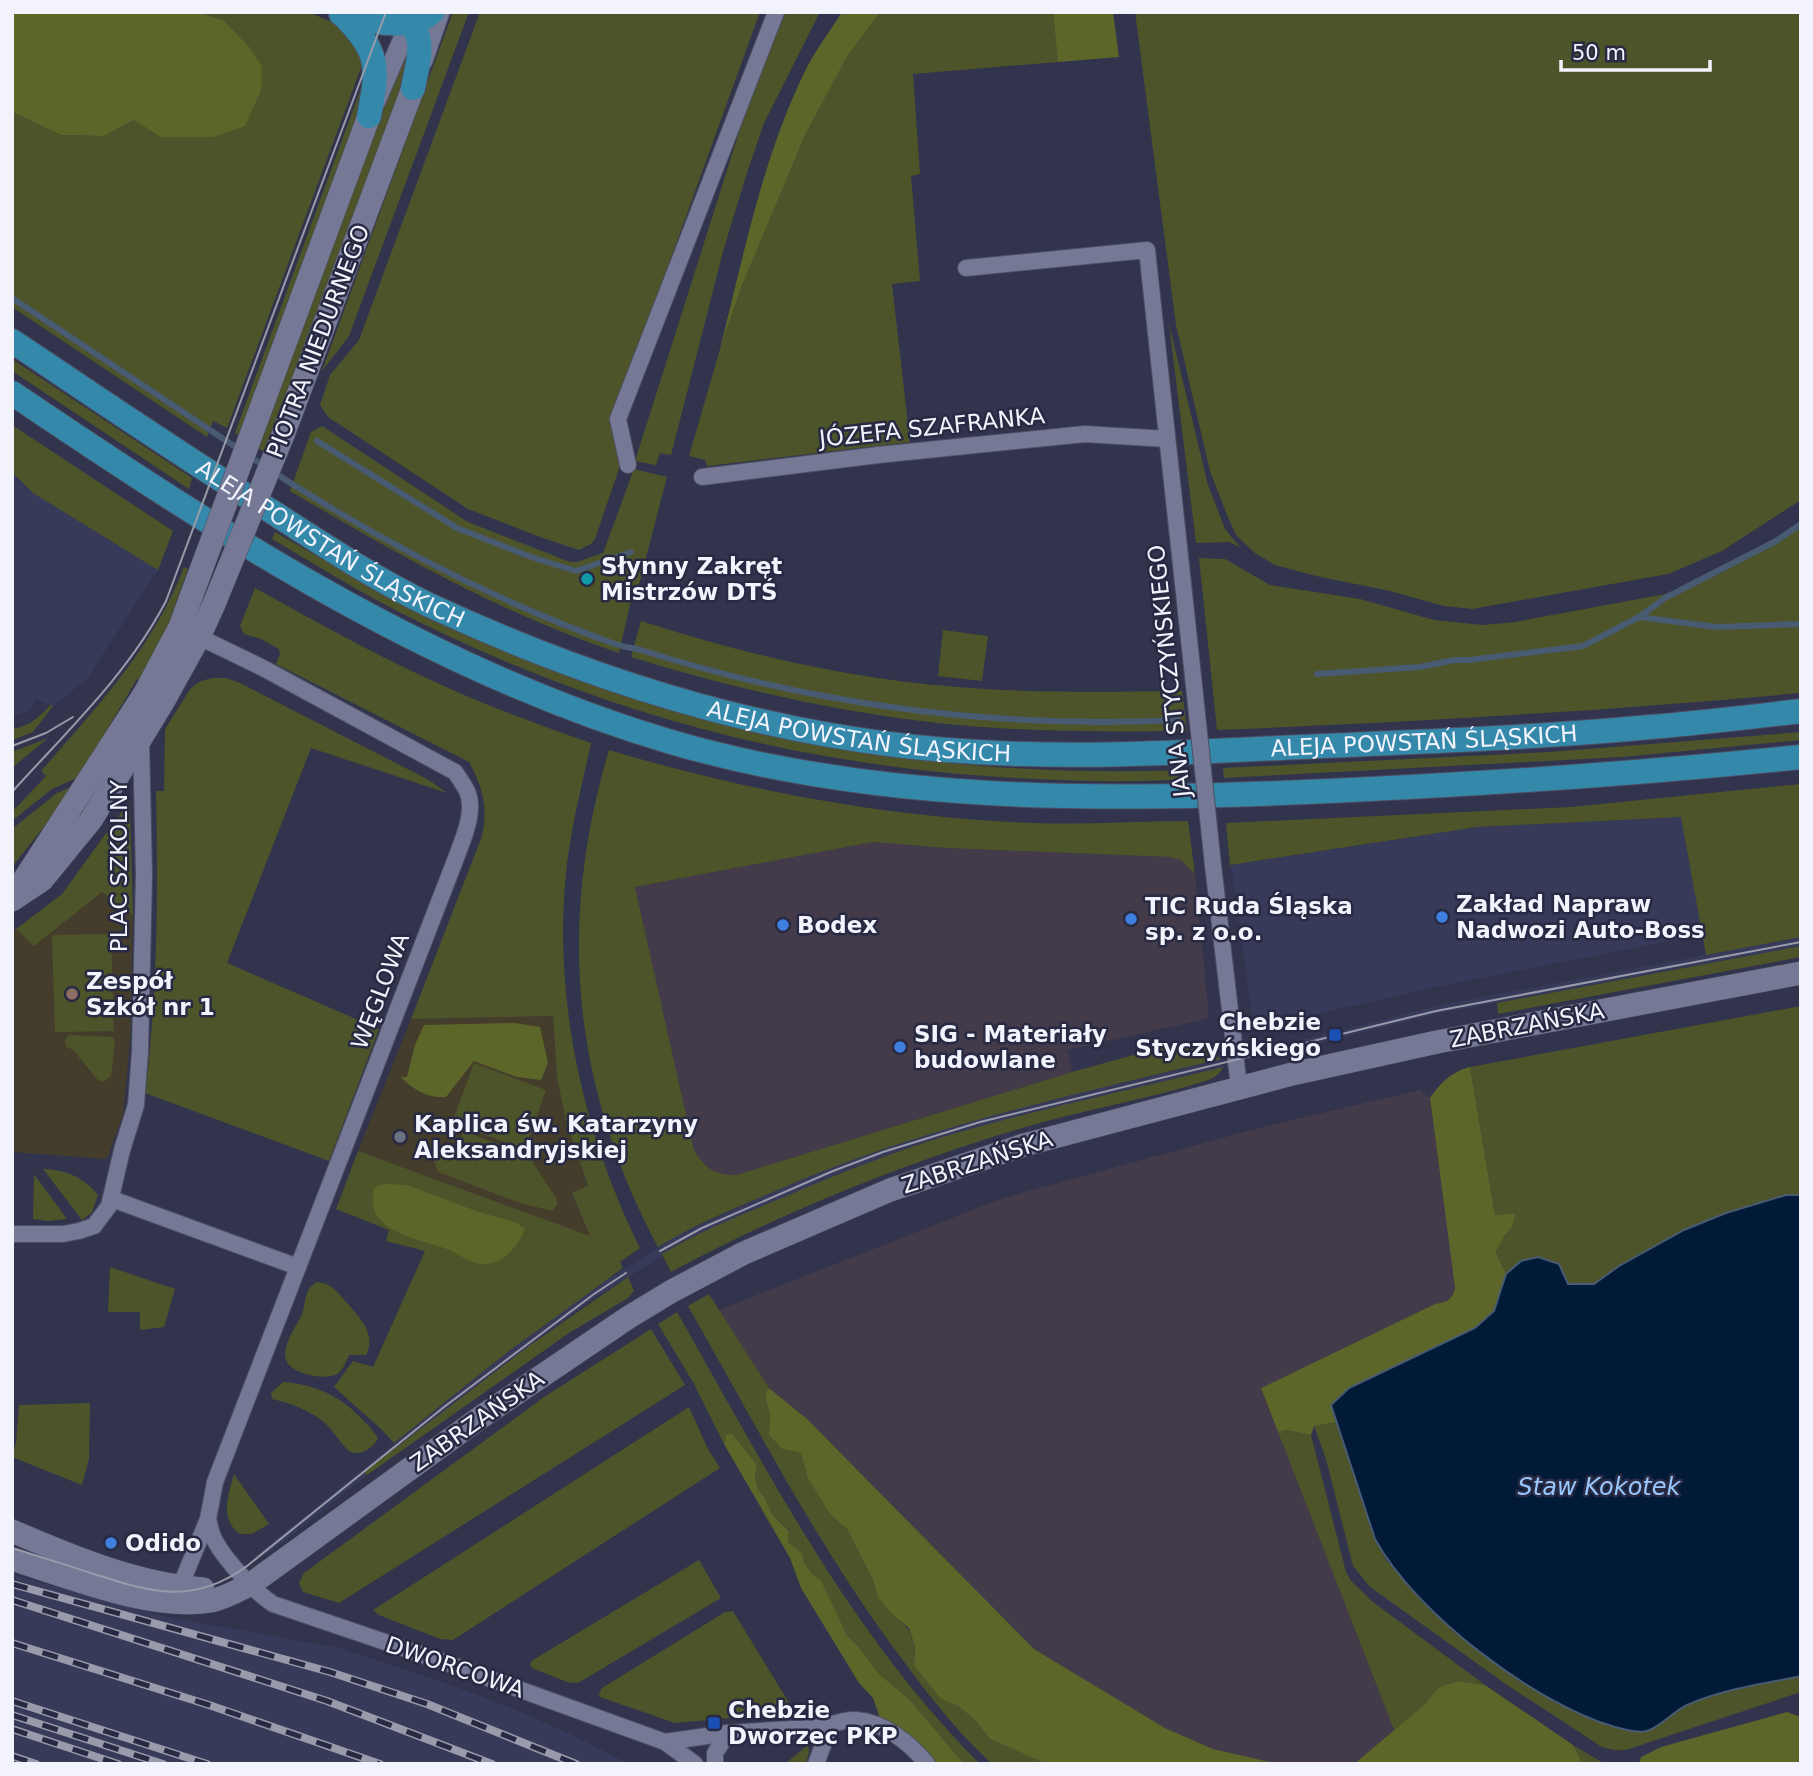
<svg xmlns="http://www.w3.org/2000/svg" width="1813" height="1776" font-family="'DejaVu Sans',sans-serif">
<rect width="100%" height="100%" fill="#31344c"/>
<g fill="#373a59">
<polygon points="12,472 33,493 158,570 86,680 53,706 36,699 30,710 12,716"/>
<polygon points="1682,817 1702,935 1450,984 1254,1028 1231,865 1477,827"/>
<polygon points="1801,937 1801,946 1436,1014 1296,1049 1294,1042 1445,1004"/>
<polygon points="1221,1059 1223,1067 1002,1121 910,1147 846,1171 693,1237 596,1297 529,1346 272,1551 254,1557 505,1354 591,1290 676,1236 794,1182 908,1139 999,1112"/>
<polygon points="12,1574 158,1615 339,1648 437,1680 514,1709 568,1733 629,1764 12,1764"/>
</g>
<g fill="#433a4a">
<polygon points="873,842 946,848 1170,857 1181,860 1195,874 1209,1017 1202,1020 1068,1050 1072,1072 736,1175 723,1175 712,1171 701,1162 694,1150 635,887"/>
<polygon points="1420,1090 1430,1098 1455,1288 1453,1297 1447,1302 1435,1304 1261,1388 1394,1730 1354,1764 1278,1764 1213,1749 1165,1728 1034,1649 807,1419 769,1388 719,1310 995,1201 1025,1192 1262,1127"/>
</g>
<g fill="#453d2c">
<polygon points="102,892 133,915 130,1042 123,1115 107,1159 12,1152 12,933 16,929 34,945"/>
<polygon points="553,1016 557,1076 566,1122 588,1187 572,1194 591,1237 358,1151 411,1019"/>
</g>
<g fill="#4d542a">
<polygon points="197,12 308,12 339,25 365,57 227,428 213,421 207,437 12,307 12,112 61,135 104,136 134,120 160,137 223,20"/>
<polygon points="453,12 469,12 349,336 322,371"/>
<polygon points="480,12 760,12 613,418 621,463 595,539 591,544 579,550 540,537 468,509 328,417 320,405 330,375 359,340"/>
<polygon points="786,12 820,12 764,123 746,176 724,248 671,455 660,453 656,465 635,461 760,66"/>
<polygon points="880,12 1053,12 1058,62 913,74 920,174 911,176 920,281 892,284 910,442 707,466 705,460 689,456 720,349 741,288 806,133 847,57"/>
<polygon points="1135,12 1801,12 1801,500 1722,551 1668,574 1472,609 1444,606 1390,591 1316,576 1275,565 1255,553 1236,535 1227,515 1210,471 1176,325"/>
<polygon points="409,39 413,58 268,454 258,448"/>
<polygon points="368,69 365,97 239,435 235,433"/>
<polygon points="1169,324 1208,485 1225,529 1240,547 1229,542 1196,543"/>
<polygon points="12,359 192,478 189,489 12,371"/>
<polygon points="12,425 173,531 158,570 33,493 12,472"/>
<path d="M322,426L468,522L570,562H577L603,553L634,469L667,477L636,596H632L619,653C502,614 395,553 290,491L311,432Z"/>
<path d="M1801,522V693C1606,711 1412,722 1217,730L1199,558L1225,559L1270,585L1360,599L1434,620L1483,625L1515,622L1676,592L1721,573Z"/>
<path d="M275,532C369,587 467,639 570,677C766,749 976,778 1184,770L1185,779C1129,783 1072,781 1015,778C801,766 607,715 415,620C366,596 319,567 272,539Z"/>
<path d="M184,567L188,569L166,631L144,683L137,679L79,777L52,789L12,821V812L46,776L41,771C96,708 154,647 184,567Z"/>
<path d="M255,588C318,623 381,658 446,687C493,708 542,726 591,743C582,786 570,830 566,874C553,1001 584,1135 640,1248L620,1262L623,1268L505,1354L394,1443L381,1429L334,1387L353,1361L373,1367L425,1251L386,1241L389,1230L336,1209L358,1151L590,1236L572,1193L588,1186L566,1122L557,1076L553,1016L411,1019L482,836C488,808 483,787 469,762L276,664L280,654L279,649L261,639L244,634L240,626Z"/>
<path d="M641,621C752,657 869,683 985,689C1050,693 1117,692 1182,691L1187,731C1104,732 1021,732 937,723C833,711 731,688 631,657Z"/>
<polygon points="943,630 988,636 982,681 938,676"/>
<path d="M212,678H226L240,683L429,780L447,793L311,748L227,963L379,1029L329,1161L145,1093C158,993 158,892 156,791H164L165,729L191,688L201,681Z"/>
<path d="M50,705L53,706L33,732L12,740V729C29,726 39,718 50,705Z"/>
<polygon points="1801,732 1801,740 1622,757 1224,778 1223,768 1549,752"/>
<polygon points="48,738 12,768 12,752"/>
<path d="M609,750C740,789 875,815 1012,822C1071,826 1130,821 1188,821L1195,874L1181,860L1170,857L946,848L873,842L635,887L694,1150C704,1168 715,1175 736,1175L1072,1072L1166,1046L1182,1043L1204,1045L1221,1059C1067,1096 919,1128 773,1192C734,1208 694,1225 658,1247C572,1086 557,924 609,750Z"/>
<polygon points="1801,784 1801,937 1706,955 1681,817 1477,827 1230,865 1226,823 1571,807"/>
<polygon points="73,786 66,799 12,867 12,829 57,793"/>
<polygon points="128,803 130,807 133,915 102,892 34,946 16,929 62,894"/>
<polygon points="111,934 114,1031 55,1032 52,935"/>
<polygon points="1801,946 1801,957 1498,1014 1497,1003"/>
<polygon points="1801,1006 1801,1195 1786,1195 1684,1230 1619,1266 1594,1285 1568,1284 1559,1264 1521,1261 1506,1274 1496,1253 1498,1245 1507,1235 1514,1213 1495,1215 1470,1067"/>
<polygon points="69,1035 112,1037 115,1040 111,1076 103,1082 98,1080 73,1050 66,1046 65,1040"/>
<polygon points="474,1063 546,1090 525,1149 452,1123"/>
<path d="M1223,1067C1219,1077 1209,1080 1199,1083C1140,1101 1078,1111 1019,1129C899,1165 781,1213 671,1272L662,1254C699,1232 738,1216 777,1200C835,1175 894,1151 956,1133C1044,1108 1134,1089 1223,1067Z"/>
<polygon points="463,1131 528,1155 556,1198 557,1205 552,1211 517,1202 438,1172 434,1160 438,1154 456,1152"/>
<path d="M43,1169C67,1170 83,1177 98,1195L92,1212L82,1220Z"/>
<polygon points="34,1174 67,1219 48,1221 33,1219"/>
<polygon points="110,1267 175,1289 164,1327 140,1330 140,1312 108,1312"/>
<polygon points="628,1277 634,1291 628,1298 569,1333 367,1475 364,1472 529,1346"/>
<path d="M317,1282C334,1284 338,1293 348,1304C360,1318 377,1335 366,1355H349C346,1362 343,1370 337,1374C327,1381 293,1374 287,1362C279,1347 299,1324 303,1311C305,1304 305,1295 309,1289C311,1286 314,1284 317,1282Z"/>
<path d="M709,1294L769,1388L765,1396L770,1415L769,1435L782,1449L801,1453L809,1478L830,1513L847,1529L873,1580L878,1597L909,1630L915,1647L914,1666L941,1699L958,1706L976,1721L990,1739L1046,1764H992C958,1733 929,1696 902,1659C819,1549 756,1425 688,1306Z"/>
<path d="M677,1312C767,1470 850,1634 980,1764H964L909,1699L879,1674L858,1646L847,1635L821,1580L812,1574L804,1562L802,1553L788,1542L789,1530L772,1514L765,1498L758,1490L755,1476L757,1465L732,1433L726,1435L724,1444L694,1384L658,1324Z"/>
<polygon points="651,1329 685,1385 339,1603 303,1592 299,1583 304,1573 544,1397"/>
<path d="M283,1382C313,1384 339,1395 360,1417C367,1425 373,1429 378,1439C372,1448 362,1456 351,1452C345,1450 333,1430 326,1424C312,1411 291,1403 272,1399L271,1393Z"/>
<polygon points="90,1403 89,1459 82,1485 12,1457 16,1443 19,1405"/>
<polygon points="689,1407 708,1449 720,1468 453,1640 440,1639 379,1615 373,1610"/>
<path d="M1337,1422L1375,1539L1386,1560L1410,1587L1455,1632L1506,1669L1552,1699L1645,1732L1685,1706L1716,1694L1801,1676V1692L1644,1744C1627,1750 1620,1753 1602,1747L1507,1685L1370,1587L1353,1566L1326,1459L1314,1426Z"/>
<polygon points="1286,1430 1311,1435 1346,1572 1351,1581 1373,1602 1485,1685 1458,1681 1439,1687 1425,1704 1394,1730 1278,1432"/>
<path d="M234,1474L269,1524L252,1534H240C219,1519 228,1496 234,1474Z"/>
<polygon points="699,1560 721,1598 578,1683 567,1682 532,1668 530,1664 533,1660"/>
<polygon points="733,1611 791,1706 791,1713 675,1723 600,1697 599,1694 602,1688 725,1612"/>
<polygon points="808,1745 809,1752 806,1764 785,1764"/>
<polygon points="1573,1745 1605,1764 1583,1764"/>
</g>
<g fill="#5d6629">
<polygon points="12,12 197,12 223,20 250,48 262,67 261,90 245,126 213,137 160,137 134,120 104,136 61,135 12,112"/>
<path d="M842,12H880L847,57L806,133L741,288L720,349C744,254 763,155 807,67C817,48 831,30 842,12Z"/>
<polygon points="1053,12 1113,12 1119,57 1058,62"/>
<path d="M515,1023L540,1027L548,1063L541,1080L517,1077L474,1061L446,1097C429,1099 412,1089 401,1077H407L415,1045L424,1025Z"/>
<path d="M1470,1067L1495,1215L1515,1213C1515,1230 1500,1238 1496,1253L1506,1274L1494,1311L1475,1328L1349,1388L1331,1405L1337,1422L1314,1426L1311,1435L1286,1430L1278,1432L1261,1388L1435,1304C1448,1302 1452,1300 1455,1288L1430,1098C1441,1082 1451,1072 1470,1067Z"/>
<path d="M384,1184L407,1185L476,1211L517,1223L525,1229C519,1243 508,1259 492,1263C475,1268 462,1255 447,1249C424,1240 391,1237 376,1214C371,1205 373,1197 374,1188Z"/>
<polygon points="769,1388 807,1419 1034,1649 1165,1728 1213,1749 1278,1764 1046,1764 990,1739 976,1721 958,1706 941,1699 914,1666 915,1647 909,1628 891,1613 878,1597 873,1580 847,1529 830,1514 808,1478 801,1453 782,1449 769,1435 770,1415 765,1396"/>
<polygon points="732,1433 757,1465 755,1476 758,1490 765,1498 772,1514 789,1531 788,1542 802,1553 804,1562 812,1574 821,1580 847,1635 858,1646 879,1674 909,1699 964,1764 936,1764 919,1744 880,1718 873,1698 859,1683 801,1588 790,1558 724,1444 726,1435"/>
<polygon points="1458,1681 1485,1685 1573,1745 1583,1764 1354,1764 1425,1704 1439,1687"/>
<polygon points="1787,1712 1801,1717 1801,1764 1639,1764 1641,1757 1661,1747"/>
</g>
<path fill="#011a38" stroke="#495b73" stroke-width="2" d="M1786,1195H1801V1676C1763,1684 1723,1689 1687,1705C1673,1712 1661,1726 1647,1731C1638,1734 1624,1729 1615,1727C1535,1704 1415,1613 1375,1539L1331,1405L1349,1388L1475,1328L1494,1311L1506,1274L1521,1261L1538,1257L1559,1264L1568,1284H1594L1619,1266L1684,1230L1726,1213Z"/>
<g fill="none" stroke-linecap="round" stroke-linejoin="round">
<g stroke="#495b73" stroke-width="6">
<polyline points="12,298 240,450"/>
<polyline points="317,441 457,528 531,557 576,571 631,552"/>
<path d="M249,456C363,532 486,598 615,644C623,647 632,648 641,650C814,705 996,729 1178,720"/>
<polyline points="1639,617 1717,627 1801,624"/>
<polyline points="1317,674 1419,667 1455,660 1469,660 1583,646 1639,617 1665,598 1776,541 1801,524"/>
</g>
<defs>
<g id="minor">
<polyline points="966,268 1147,250 1195,695"/>
<polyline points="628,465 618,419 776,12"/>
<polyline points="702,477 878,455 1085,434 1167,439"/>
<polyline points="1213,865 1239,1087"/>
<polyline points="112,1199 298,1267"/>
<polyline points="12,1234 63,1234 79,1231 94,1226 109,1206 122,1150 136,1105 140,1052 144,874 141,739"/>
<path d="M208,1519C210,1526 211,1534 215,1541C226,1561 254,1591 273,1604L444,1662L665,1742L695,1764"/>
<path d="M181,1595L180,1587L208,1519L215,1482L456,858C463,839 476,811 467,791C464,785 459,778 455,772L263,668L191,633"/>
<path d="M822,1727C833,1724 845,1719 856,1720C884,1722 910,1743 927,1764"/>
<polyline points="665,1742 728,1733 822,1727 826,1737 816,1764"/>
<polyline points="715,1764 715,1753 728,1733"/>
</g>
<g id="tertiary">
<polyline points="423,61 440,12"/>
<polyline points="376,101 414,13"/>
</g>
<g id="secondary">
<polyline points="257,419 369,116"/>
<polyline points="283,435 413,88"/>
<polyline points="18,889 145,693 180,627 191,597"/>
<polyline points="12,900 42,880 91,820 163,702 199,637 214,604"/>
<path d="M12,1531C72,1557 137,1584 203,1589"/>
<path d="M12,1559C69,1577 152,1611 211,1601C225,1598 239,1590 251,1584L481,1417L629,1317L672,1291L744,1253L890,1190L1024,1145L1292,1074L1437,1042L1801,973"/>
</g>
<g id="primary">
<path d="M402,12C428,38 419,56 413,88"/>
<path d="M341,14C365,21 412,32 432,12"/>
<path d="M343,15C379,52 379,66 369,116"/>
<path id="s1" d="M12,341C99,399 185,458 274,513C325,546 375,579 429,605C573,672 724,722 881,743C1020,762 1160,754 1299,747C1416,742 1533,738 1650,727C1700,723 1750,717 1801,711"/>
<path d="M12,393C218,532 430,671 671,742C884,804 1109,801 1329,791C1486,784 1644,773 1801,757"/>
</g>
</defs>
<use href="#minor" stroke="#4d4f63" stroke-width="18"/>
<use href="#tertiary" stroke="#4d4f63" stroke-width="21"/>
<use href="#secondary" stroke="#4d4f63" stroke-width="24"/>
<use href="#primary" stroke="#4d4f63" stroke-width="26"/>
<use href="#minor" stroke="#757995" stroke-width="16"/>
<use href="#tertiary" stroke="#757995" stroke-width="19"/>
<use href="#secondary" stroke="#757995" stroke-width="23"/>
<use href="#primary" stroke="#3489aa" stroke-width="24"/>
<g stroke="#999bab" stroke-width="2">
<polyline points="12,746 46,733 73,717"/>
<path d="M12,792C67,731 128,674 166,601L386,12"/>
<polyline points="660,1251 702,1228 833,1171 883,1152 980,1122 1436,1011 1801,942"/>
<path d="M12,1548C40,1557 67,1565 94,1574C153,1593 194,1605 247,1566L444,1407L594,1294L626,1273"/>
</g>
<defs>
<g id="rail">
<polyline points="12,1584 330,1672 427,1704 576,1764"/>
<polyline points="12,1600 327,1701 492,1764"/>
<polyline points="12,1643 209,1705 380,1764"/>
<polyline points="12,1701 207,1764"/>
<polyline points="12,1715 163,1764"/>
<polyline points="12,1729 118,1764"/>
<polyline points="12,1756 36,1764"/>
</g>
</defs>
<use href="#rail" stroke="#999bab" stroke-width="8"/>
<use href="#rail" stroke="#272a42" stroke-width="5" stroke-dasharray="16" stroke-linecap="butt"/>
<defs>
<polyline id="minor-bridge" points="1195,695 1213,865"/>
<g id="secondary-bridge">
<polyline points="191,597 257,419"/>
<polyline points="214,604 283,435"/>
</g>
</defs>
<use href="#minor-bridge" stroke="#4d4f63" stroke-width="18" stroke-linecap="butt"/>
<use href="#secondary-bridge" stroke="#4d4f63" stroke-width="24" stroke-linecap="butt"/>
<use href="#minor-bridge" stroke="#757995" stroke-width="16"/>
<use href="#secondary-bridge" stroke="#757995" stroke-width="23"/>
</g>
<circle fill="#0f9aa8" stroke="#272a42" stroke-width="2.5" cx="587" cy="579" r="7"/>
<g fill="#3f7fe0" stroke="#272a42" stroke-width="2.5">
<circle cx="1442" cy="917" r="7"/>
<circle cx="1131" cy="919" r="7"/>
<circle cx="783" cy="925" r="7"/>
<circle cx="900" cy="1047" r="7"/>
<circle cx="111" cy="1543" r="7"/>
</g>
<circle fill="#8d6e63" stroke="#272a42" stroke-width="2.5" cx="72" cy="994" r="7"/>
<g fill="#1a4fb4" stroke="#272a42" stroke-width="2.5">
<rect x="1328" y="1028" width="14" height="14" rx="3.5"/>
<rect x="707" y="1716" width="14" height="14" rx="3.5"/>
</g>
<circle fill="#6b7280" stroke="#272a42" stroke-width="2.5" cx="400" cy="1137" r="7"/>
<g text-anchor="middle" stroke-width="5" stroke-linejoin="round" paint-order="stroke">
<g font-size="23" fill="#f2f3fd" stroke="#272a42">
<text transform="translate(318 341) rotate(-69)" y="8">PIOTRA NIEDURNEGO</text>
<text transform="translate(932 427) rotate(-6)" y="8">JÓZEFA SZAFRANKA</text>
<text dy="8" stroke="none"><textPath href="#s1" startOffset="378">ALEJA POWSTAŃ ŚLĄSKICH</textPath></text>
<text transform="translate(1169 671) rotate(-96)" y="8">JANA STYCZYŃSKIEGO</text>
<text dy="8" stroke="none"><textPath href="#s1" startOffset="945">ALEJA POWSTAŃ ŚLĄSKICH</textPath></text>
<text dy="8" stroke="none"><textPath href="#s1" startOffset="1512">ALEJA POWSTAŃ ŚLĄSKICH</textPath></text>
<text transform="translate(119 866) rotate(-90)" y="8">PLAC SZKOLNY</text>
<text transform="translate(380 991) rotate(-69)" y="8">WĘGLOWA</text>
<text transform="translate(1527 1025) rotate(-11)" y="8">ZABRZAŃSKA</text>
<text transform="translate(977 1162) rotate(-18)" y="8">ZABRZAŃSKA</text>
<text transform="translate(477 1421) rotate(-35)" y="8">ZABRZAŃSKA</text>
<text transform="translate(455 1667) rotate(19)" y="8">DWORCOWA</text>
</g>
<g font-size="23" font-weight="bold" fill="#f2f3fd" stroke="#272a42" text-anchor="start">
<text x="601" y="574">Słynny Zakręt<tspan x="601" dy="26">Mistrzów DTŚ</tspan></text>
<text x="1456" y="912">Zakład Napraw<tspan x="1456" dy="26">Nadwozi Auto-Boss</tspan></text>
<text x="1145" y="914">TIC Ruda Śląska<tspan x="1145" dy="26">sp. z o.o.</tspan></text>
<text x="797" y="933">Bodex</text>
<text x="86" y="989">Zespół<tspan x="86" dy="26">Szkół nr 1</tspan></text>
<text x="1321" y="1030" text-anchor="end">Chebzie<tspan x="1321" dy="26">Styczyńskiego</tspan></text>
<text x="914" y="1042">SIG - Materiały<tspan x="914" dy="26">budowlane</tspan></text>
<text x="414" y="1132">Kaplica św. Katarzyny<tspan x="414" dy="26">Aleksandryjskiej</tspan></text>
<text x="125" y="1551">Odido</text>
<text x="728" y="1718">Chebzie<tspan x="728" dy="26">Dworzec PKP</tspan></text>
</g>
<g font-size="24" font-style="italic" fill="#99c7fd" stroke="#272a42">
<text x="1599" y="1495">Staw Kokotek</text>
</g>
</g>
<rect width="1813" height="1776" fill="none" stroke="#f2f3fd" stroke-width="28"/>
<path d="M1561 60v10h149v-10" fill="none" stroke="#f2f3fd" stroke-width="3.5"/>
<text x="1572" y="60" font-size="21" fill="#f2f3fd" stroke="#272a42" stroke-width="5" paint-order="stroke">50 m</text>
</svg>
